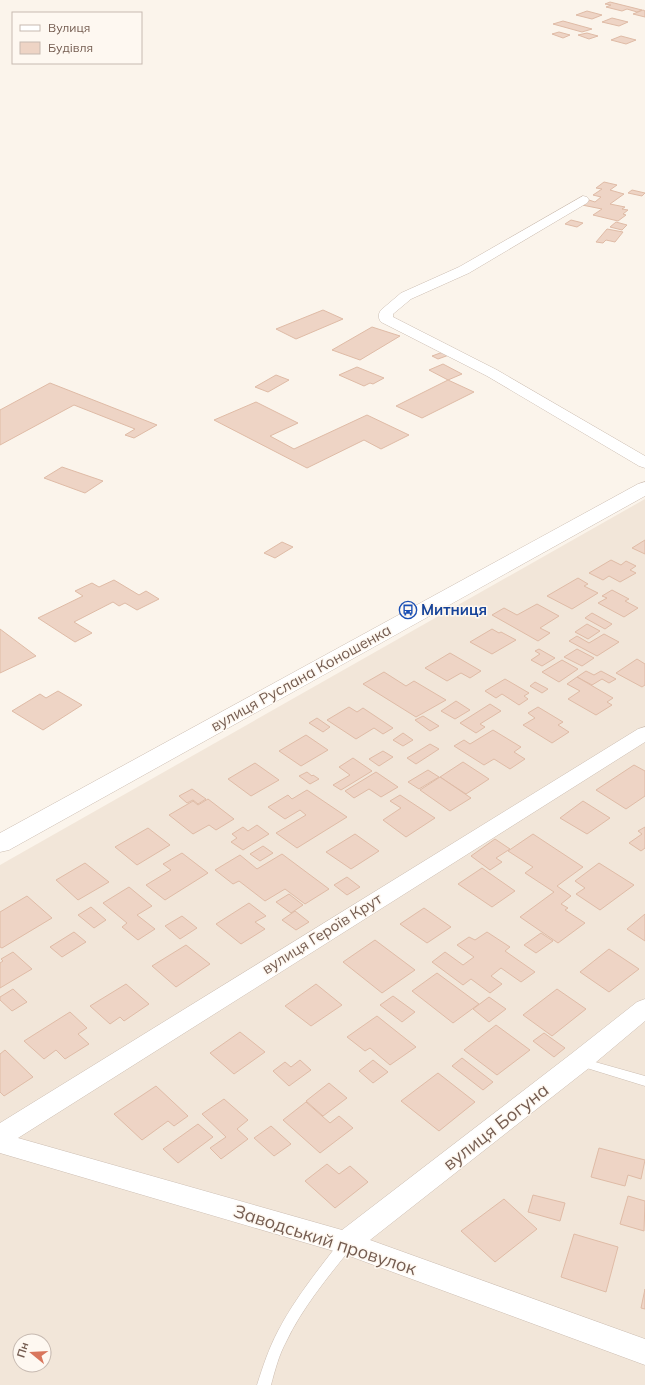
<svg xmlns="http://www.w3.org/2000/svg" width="645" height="1385" font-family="Mulish,sans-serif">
<rect width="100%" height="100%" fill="#fbf4eb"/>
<path fill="#f2e6d9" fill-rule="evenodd" d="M645,499V1385H0V865ZM20,1341H44V1365H20Z"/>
<g fill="#eed4c5" stroke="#dfbba6">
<polygon points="610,2 642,10 637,12 627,9 622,11 606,7 611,5 605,4"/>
<polygon points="643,10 645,11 645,17 633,14"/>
<polygon points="587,11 602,15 592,19 576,15"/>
<polygon points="612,18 628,22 619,26 602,22"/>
<polygon points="563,21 592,29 582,32 553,24"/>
<polygon points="559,32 570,35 563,38 552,34"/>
<polygon points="587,33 598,36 589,39 578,35"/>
<polygon points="621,36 636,40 626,44 611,40"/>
<polygon points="604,182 617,185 610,190 624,194 610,204 625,207 622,209 628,210 623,214 626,215 618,221 593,215 602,209 582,205 589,200 595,202 601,197 593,195 602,189 596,188"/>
<polygon points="632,190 645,193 642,196 628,193"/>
<polygon points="571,220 583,223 577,227 565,224"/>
<polygon points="616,222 627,225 622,230 610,227"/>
<polygon points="607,229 623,232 615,242 606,240 603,243 596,242"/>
<polygon points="323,310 343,319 296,339 276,329"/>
<polygon points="372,327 400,336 360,360 332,350"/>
<polygon points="443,352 449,355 438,359 432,356"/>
<polygon points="443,364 462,374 448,380 429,370"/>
<polygon points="357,367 384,378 373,384 370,383 364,386 339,375"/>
<polygon points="276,375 289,380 268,392 255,387"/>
<polygon points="448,380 474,392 422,418 396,406"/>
<polygon points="50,383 157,425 134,438 125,435 135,429 74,405 0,445 0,410"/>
<polygon points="256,402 298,423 270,436 294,449 367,415 409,435 381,449 364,440 307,468 214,420"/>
<polygon points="62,467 103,481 85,493 44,478"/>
<polygon points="645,540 645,554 632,548"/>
<polygon points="282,542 293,547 275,558 264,553"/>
<polygon points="611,560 621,565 626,561 636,566 630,570 636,573 620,582 609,576 603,580 589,573"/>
<polygon points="578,578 588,584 584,586 598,593 572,609 547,596"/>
<polygon points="114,580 139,595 146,591 159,599 137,610 125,603 119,606 113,602 74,622 92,633 75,642 38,618 83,596 75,591 92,583 99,587"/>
<polygon points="612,590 629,599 625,601 638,608 624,617 598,603 607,598 602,596"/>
<polygon points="537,604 559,616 540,628 550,633 538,641 492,615 504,608 517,615"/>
<polygon points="592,613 612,624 605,629 585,618"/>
<polygon points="587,624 600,631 588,639 575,632"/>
<polygon points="0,629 36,656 0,673"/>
<polygon points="492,629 499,633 501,632 516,640 492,654 470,642"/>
<polygon points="604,634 619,642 597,656 569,641 577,636 589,643"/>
<polygon points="539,649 555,658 542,666 531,660 540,654 535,651"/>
<polygon points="577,649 594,658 582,666 564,657"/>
<polygon points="450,653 481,671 470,678 461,673 447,681 425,668"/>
<polygon points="637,659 645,664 645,685 642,687 616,673"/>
<polygon points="562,660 578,669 559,682 542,672"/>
<polygon points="586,671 594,675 601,671 616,679 609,683 602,679 592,685 577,677"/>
<polygon points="384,672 406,686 414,681 446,700 416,717 363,684"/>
<polygon points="577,677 613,698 607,702 612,705 596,715 568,699 580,691 567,684"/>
<polygon points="505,679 529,693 524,696 528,699 519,705 502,694 496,698 485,691"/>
<polygon points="535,682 548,689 542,693 530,686"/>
<polygon points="58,691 82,705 43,730 12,711 40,694 46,698"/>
<polygon points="456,701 470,710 455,719 441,711"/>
<polygon points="490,704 501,711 480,724 485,727 476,733 460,723"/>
<polygon points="349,707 357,712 363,708 393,728 383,734 374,728 356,739 327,720"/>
<polygon points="538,707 563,722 558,725 569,732 552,743 523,725 535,718 528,713"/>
<polygon points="423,716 439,726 430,731 415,720"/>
<polygon points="317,718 330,727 323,732 309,723"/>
<polygon points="493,730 521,747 514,752 525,759 510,769 494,759 484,765 454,746 464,740 470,744"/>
<polygon points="403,733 413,740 403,746 393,740"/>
<polygon points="306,735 328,750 301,766 279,751"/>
<polygon points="430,744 439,749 416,764 407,758"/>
<polygon points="383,751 393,757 379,766 369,759"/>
<polygon points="353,758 372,771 341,790 333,785 350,775 339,767"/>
<polygon points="463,762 489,779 466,794 440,777"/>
<polygon points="255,763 279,780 251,796 228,779"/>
<polygon points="634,765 645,771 645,796 626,809 596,790"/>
<polygon points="428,770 439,777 419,789 408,782"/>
<polygon points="307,772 312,776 313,775 319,779 310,784 299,776"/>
<polygon points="376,772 398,787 381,797 369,789 354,798 345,791"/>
<polygon points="440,777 471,798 450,811 420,790"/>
<polygon points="192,789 206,799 198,804 193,800 187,803 179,796"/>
<polygon points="307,790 347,817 297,848 276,833 306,815 300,810 285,819 268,807 288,795 292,799"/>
<polygon points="400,795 435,818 406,837 383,820 401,808 390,801"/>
<polygon points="208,799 234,819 216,830 209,825 193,834 169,815 193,801 198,805"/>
<polygon points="583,801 610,818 587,834 560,818"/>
<polygon points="257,825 269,834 243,850 231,842 237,838 232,834 243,827 248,831"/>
<polygon points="645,827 645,848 641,851 629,843 642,834 638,831"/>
<polygon points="148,828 170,845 137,865 115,847"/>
<polygon points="355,834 379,851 351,869 326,852"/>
<polygon points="533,834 583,867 557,886 571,896 561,904 568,908 565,910 585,923 558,943 520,917 554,892 525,873 533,867 508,851"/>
<polygon points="495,839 510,849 496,858 502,862 490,870 471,856"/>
<polygon points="263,846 273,853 260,861 250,854"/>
<polygon points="182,853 208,873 165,900 146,885 171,870 163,864"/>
<polygon points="282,854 329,889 305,904 285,889 265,901 239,881 233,884 215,870 240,855 257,869"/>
<polygon points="85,863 109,882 78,900 56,880"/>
<polygon points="599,863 634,885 600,910 576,894 585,888 575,881"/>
<polygon points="482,868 515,891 492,907 458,884"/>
<polygon points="347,877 360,887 347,895 334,885"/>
<polygon points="129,887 152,906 137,915 155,929 138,940 122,927 127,923 103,903"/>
<polygon points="289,894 303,905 291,913 276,902"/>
<polygon points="27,896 52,918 2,948 0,947 0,912"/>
<polygon points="249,903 266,916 255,922 265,929 241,944 216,924"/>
<polygon points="91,907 106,920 94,928 78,915"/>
<polygon points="424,908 451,927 427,943 400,924"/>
<polygon points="295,911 309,922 296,930 282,920"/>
<polygon points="645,914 645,941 627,929"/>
<polygon points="182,916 197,928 180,939 165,926"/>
<polygon points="74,932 86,942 62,957 50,947"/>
<polygon points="487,932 510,947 505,951 535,972 521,982 501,968 491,976 502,984 490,993 471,979 463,985 432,962 445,952 463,965 474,957 457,945 469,937 475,940"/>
<polygon points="541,933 553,941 536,953 524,945"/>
<polygon points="375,940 415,970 382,993 343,962"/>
<polygon points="186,945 210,964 176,987 152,966"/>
<polygon points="609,949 639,969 609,992 580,972"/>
<polygon points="13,952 32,969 0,988 0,963 3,961 1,959"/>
<polygon points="437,973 479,1004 453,1023 412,991"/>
<polygon points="126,984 149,1004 124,1021 120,1017 110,1024 90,1006"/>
<polygon points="316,984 342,1005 311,1026 285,1006"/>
<polygon points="13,989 27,1002 12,1011 0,1000 0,997"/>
<polygon points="557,989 586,1009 552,1036 523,1015"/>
<polygon points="393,996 415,1012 402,1022 380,1005"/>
<polygon points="489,997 506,1009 489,1022 473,1009"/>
<polygon points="70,1012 87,1028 78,1034 89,1044 65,1059 56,1050 44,1059 24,1041"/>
<polygon points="377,1016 416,1047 390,1065 370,1048 365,1051 347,1037"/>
<polygon points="496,1025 530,1050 497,1075 464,1050"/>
<polygon points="240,1032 265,1052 234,1074 210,1053"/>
<polygon points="544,1033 565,1048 554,1057 533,1041"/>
<polygon points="5,1050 33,1077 4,1096 0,1092 0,1054"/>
<polygon points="462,1058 493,1082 483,1090 452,1066"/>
<polygon points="300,1060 311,1070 289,1086 273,1071 285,1062 291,1067"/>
<polygon points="373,1060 388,1072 373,1083 359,1071"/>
<polygon points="438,1073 475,1102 439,1131 401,1101"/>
<polygon points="329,1083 347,1098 323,1116 306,1101"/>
<polygon points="156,1086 188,1116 174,1126 168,1121 142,1140 114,1114"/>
<polygon points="224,1099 248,1120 237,1129 248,1139 221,1159 210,1148 226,1137 202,1114"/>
<polygon points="306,1102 330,1123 339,1116 353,1128 320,1153 283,1120"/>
<polygon points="198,1124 213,1137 178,1163 163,1149"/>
<polygon points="271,1126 291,1144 274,1156 254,1138"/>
<polygon points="599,1148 645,1160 641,1179 628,1175 625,1186 591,1177"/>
<polygon points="327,1164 339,1174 350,1166 368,1182 335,1208 305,1181"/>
<polygon points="533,1195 565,1203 560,1221 528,1212"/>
<polygon points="628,1196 645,1201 644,1231 620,1224"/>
<polygon points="504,1199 537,1229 495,1262 461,1231"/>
<polygon points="574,1234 618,1247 606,1292 561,1277"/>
<polygon points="645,1289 645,1309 641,1308"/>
</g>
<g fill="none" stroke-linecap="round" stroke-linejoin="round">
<defs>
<g id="service">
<polygon points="581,1058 645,1076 645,1086 577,1065 575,1062 577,1059"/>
<path d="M346,1239L351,1240L352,1244L351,1248C328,1277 302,1308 286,1342C279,1355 275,1370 271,1385H257C263,1366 269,1348 278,1331C295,1298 319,1269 341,1240Z"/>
</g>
<g id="minor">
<path d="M583,196L587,197L589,200L587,203L469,273L411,299L393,314V317L497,370L645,456V468L639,466L487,376L381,322C378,318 378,314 381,310L401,293L459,267Z"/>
<polygon points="645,727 645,742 18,1138 342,1230 571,1054 637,1002 645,999 645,1021 589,1068 370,1240 645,1339 645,1365 344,1254 0,1153 0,1123 638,729"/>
</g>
<polygon id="tertiary" points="645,482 645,496 9,850 0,852 0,833 638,484"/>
</defs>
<use href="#service" stroke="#ccbdb1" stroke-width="1"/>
<use href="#minor" stroke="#ccbdb1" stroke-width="1"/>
<use href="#tertiary" stroke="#ccbdb1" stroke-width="1"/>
<use href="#service" fill="#fff" fill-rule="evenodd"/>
<use href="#minor" fill="#fff" fill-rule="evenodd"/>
<use href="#tertiary" fill="#fff" fill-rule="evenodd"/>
</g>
<defs>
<symbol id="bus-ring" viewBox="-11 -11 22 22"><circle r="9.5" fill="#fef8f1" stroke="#1a4fb4" stroke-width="1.5"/><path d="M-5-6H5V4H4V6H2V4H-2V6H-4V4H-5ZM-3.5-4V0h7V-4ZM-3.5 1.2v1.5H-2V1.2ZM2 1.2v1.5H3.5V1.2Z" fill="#1a4fb4"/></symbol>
</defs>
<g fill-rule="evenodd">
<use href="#bus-ring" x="398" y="600" width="20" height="20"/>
</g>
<g text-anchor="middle" stroke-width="3" stroke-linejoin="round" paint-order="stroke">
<g font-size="15" font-weight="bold" fill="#164399" stroke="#fef8f1" text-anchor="start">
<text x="421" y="615">Митниця</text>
</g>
<g font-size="15" fill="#745c50" stroke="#fef8f1">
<text transform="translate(301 678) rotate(-29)" y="5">вулиця Руслана Коношенка</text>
<text transform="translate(322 934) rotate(-32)" y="5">вулиця Героїв Крут</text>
</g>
<g font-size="18" fill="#745c50" stroke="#fef8f1">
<text transform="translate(496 1127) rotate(-38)" y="6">вулиця Богуна</text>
<text transform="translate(325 1240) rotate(18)" y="6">Заводський провулок</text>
</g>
</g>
<rect x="12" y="12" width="130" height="52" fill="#fef8f1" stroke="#c7bab1"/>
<rect x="20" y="25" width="20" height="6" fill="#ffffff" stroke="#c7bab1"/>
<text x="48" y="32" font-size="12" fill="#745c50">Вулиця</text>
<rect x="20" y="42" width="20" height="12" fill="#eed4c5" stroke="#c7bab1"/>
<text x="48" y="52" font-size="12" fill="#745c50">Будівля</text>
<g transform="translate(32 1353) rotate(288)"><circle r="19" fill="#fef8f1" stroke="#c7bab1"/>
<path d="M0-3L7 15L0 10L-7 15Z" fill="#d9765c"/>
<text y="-6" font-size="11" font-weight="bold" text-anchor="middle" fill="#745c50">Пн</text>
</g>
</svg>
